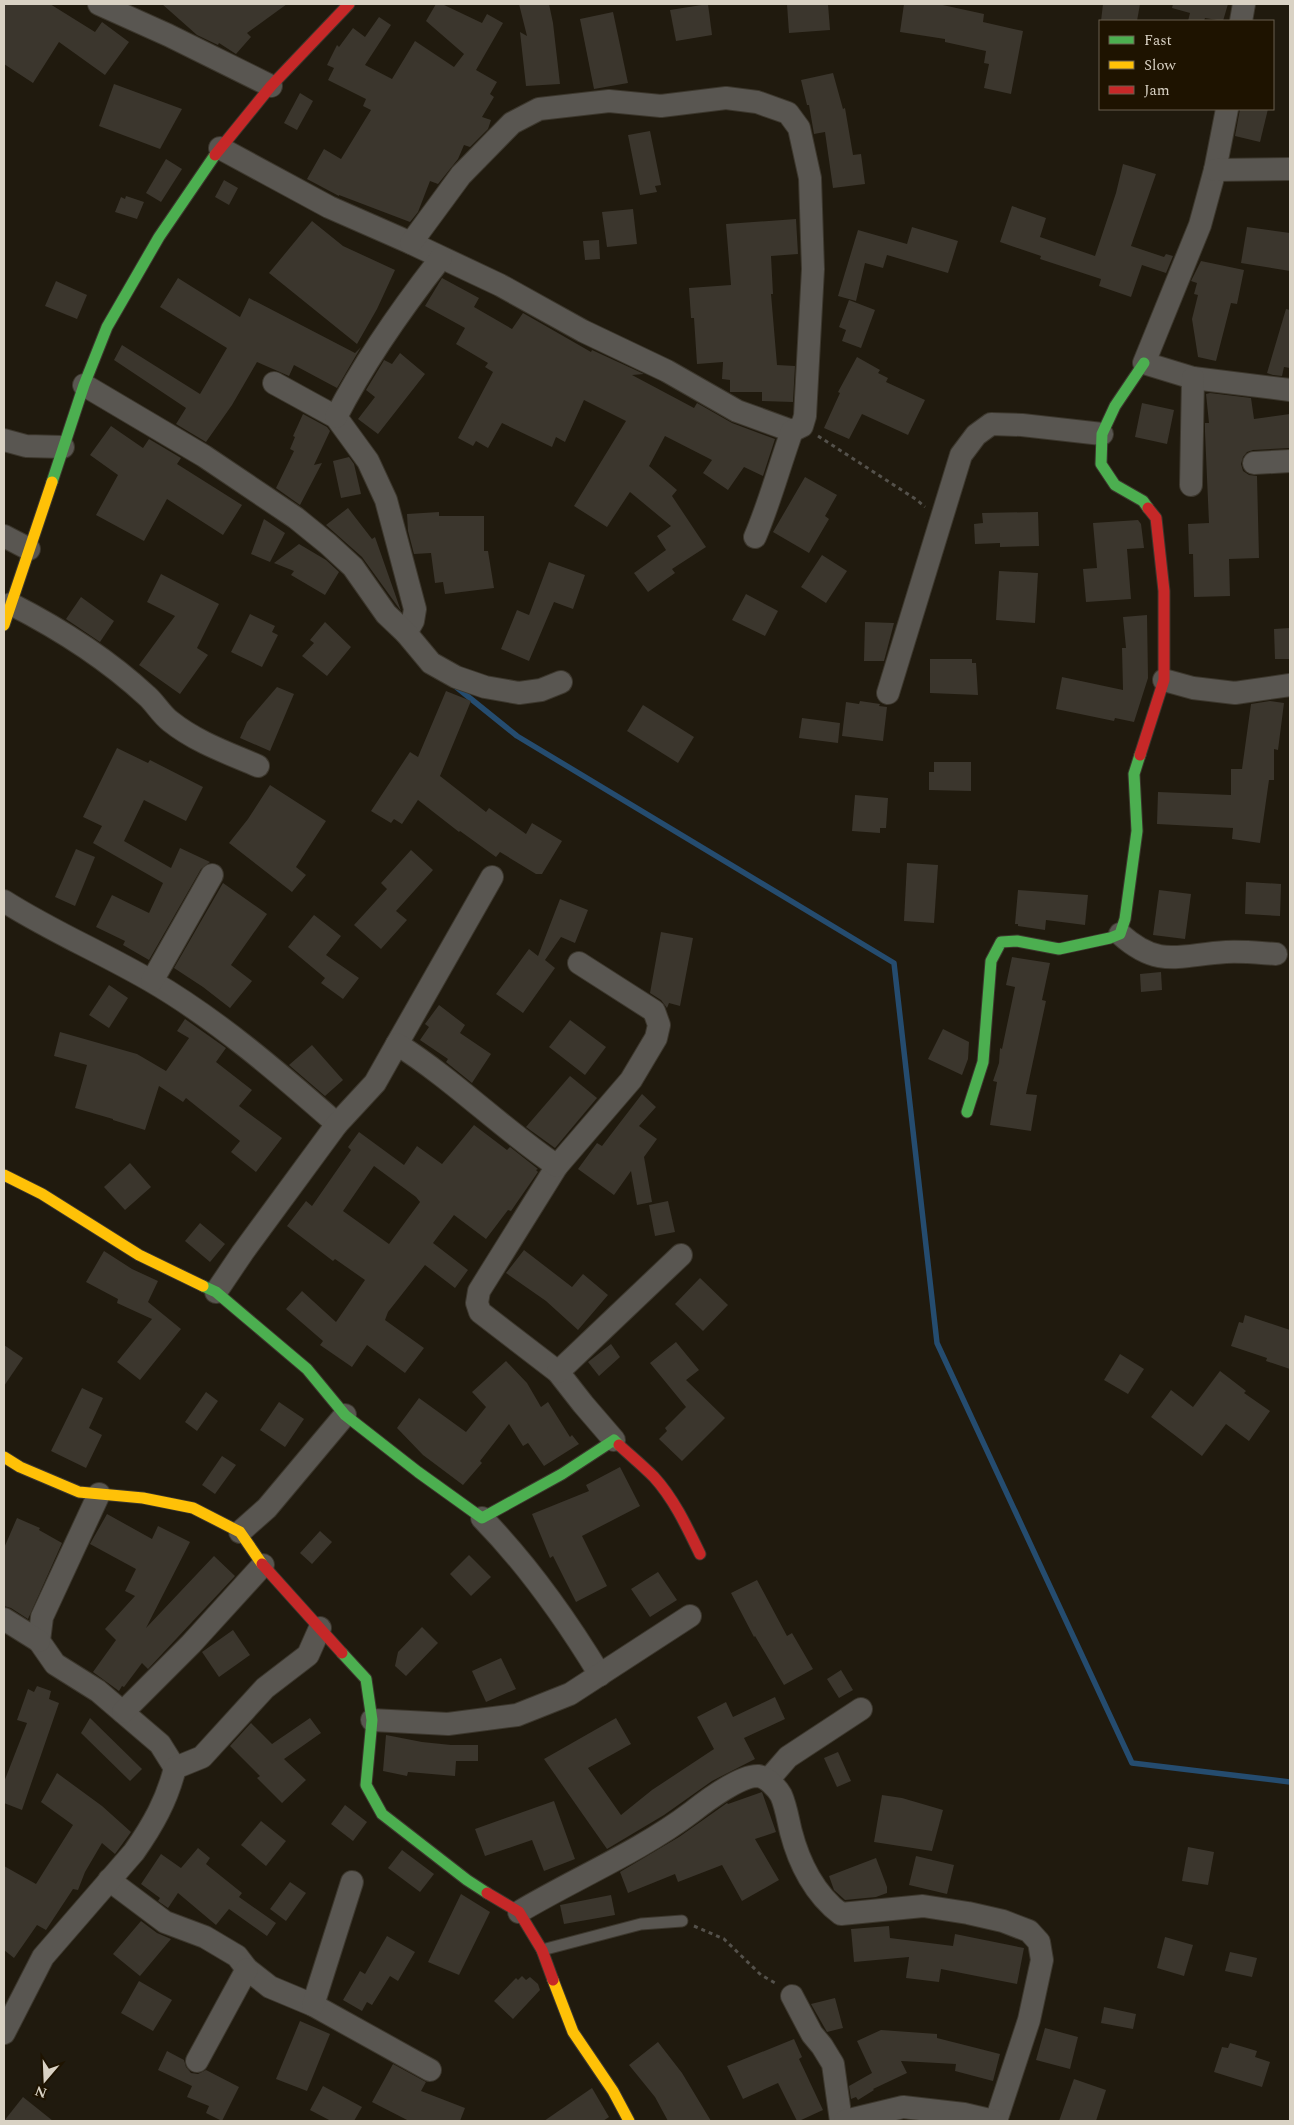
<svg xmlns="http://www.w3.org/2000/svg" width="1294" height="2125" font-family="Spectral,serif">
<rect width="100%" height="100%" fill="#201a0e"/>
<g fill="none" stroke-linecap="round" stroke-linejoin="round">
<polyline stroke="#254c6f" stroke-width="5.5" points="455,686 517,736 894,963 937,1343 1132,1763 1290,1782"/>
</g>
<g fill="#3b362d" fill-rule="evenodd">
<polygon points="4,4 50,4 95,32 102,22 129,42 105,75 59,42 33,83 4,64"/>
<polygon points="162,4 287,4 247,33 251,37 236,54 219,43 218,45 197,35"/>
<polygon points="436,4 442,4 482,23 487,14 503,23 476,70 497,82 490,94 494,97 482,117 491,120 488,129 470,147 464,145 458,159 438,184 430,181 418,212 410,222 339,195 339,196 307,179 324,149 341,159 371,110 363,106 366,99 328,80 334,68 327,65 337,45 339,47 353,28 365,37 379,17 391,25 365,65 392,79 415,41 454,67 464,54 426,21"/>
<polygon points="519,4 549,4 553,23 560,84 526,86 520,32 527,36"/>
<polygon points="708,4 712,35 676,41 670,10"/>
<polygon points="787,4 828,4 830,30 789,33"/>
<polygon points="904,4 938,4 984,14 983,22 1023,31 1011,94 984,88 989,64 984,63 986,51 945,42 945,39 900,32"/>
<polygon points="1103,4 1140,4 1137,21 1101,21"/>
<polygon points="1173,4 1228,4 1223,21 1205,18 1204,21 1188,21 1190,13 1172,8"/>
<polygon points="613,12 628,83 594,89 580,19"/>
<polygon points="833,73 843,109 845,108 853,155 861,154 865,184 833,188 825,132 814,134 809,105 807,105 801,80"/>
<polygon points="114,84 182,109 160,149 99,126"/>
<polygon points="300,93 313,101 297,130 284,123"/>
<polygon points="1240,109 1268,109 1260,142 1235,136"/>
<polygon points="650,131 661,185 655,186 657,192 640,195 628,135"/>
<polygon points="166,159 182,169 161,202 146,193"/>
<polygon points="1123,164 1156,174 1131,246 1164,257 1166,254 1173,256 1166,273 1142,265 1131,297 1099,286 1101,279 1040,259 1041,256 1000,242 1012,206 1046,218 1040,237 1095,256 1116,193"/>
<polygon points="224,180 238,188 229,205 215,197"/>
<polygon points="126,196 144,202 137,219 115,212 121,197 125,199"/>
<polygon points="633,209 637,244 607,247 602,212"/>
<polygon points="796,219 798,254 771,256 773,294 771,294 777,365 795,366 793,402 762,401 762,392 730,392 730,380 722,379 723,362 697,364 694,318 691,318 689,288 731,285 726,224"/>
<polygon points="312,221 343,246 395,270 377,309 357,344 269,273"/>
<polygon points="912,227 958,241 948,273 887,255 883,268 865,263 856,301 838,296 858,230 907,244"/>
<polygon points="1247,227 1290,233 1290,271 1241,263"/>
<polygon points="599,240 600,259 585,260 583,241"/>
<polygon points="1201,261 1244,270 1237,304 1231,303 1216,361 1198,357 1192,319 1198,295 1194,294 1197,283 1191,281"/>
<polygon points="178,278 240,317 249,298 355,353 361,347 337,388 294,365 289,376 257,362 232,405 206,442 176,424 186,408 114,360 122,345 200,394 227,348 160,307"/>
<polygon points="442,278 479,298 474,307 512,329 523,313 591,352 592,350 644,374 632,375 694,408 697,403 732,423 775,439 763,476 744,467 728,490 703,473 712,460 665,436 649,466 677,490 672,496 706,547 672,569 675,573 648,592 634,573 666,550 657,536 671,526 630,492 607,527 574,506 626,421 584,400 565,442 556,437 552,447 502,423 488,448 476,441 473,446 458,438 493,372 485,367 488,363 456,344 465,328 425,306"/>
<polygon points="56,281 87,295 77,319 45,306"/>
<polygon points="849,300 875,310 861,348 842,341 846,330 839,327"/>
<polygon points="1286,309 1290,310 1290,368 1284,367 1282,376 1273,375 1267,373"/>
<polygon points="400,353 425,374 378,434 358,419 375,397 366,390 383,362 384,360 392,364"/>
<polygon points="857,357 880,370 878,373 888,378 886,382 925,400 908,435 862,414 849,439 824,428 840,393 838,392"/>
<polygon points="1210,393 1251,398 1254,419 1290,414 1290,448 1253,450 1247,452 1243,457 1241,464 1243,471 1249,475 1257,476 1259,558 1229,559 1230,596 1194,597 1193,554 1189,554 1188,524 1209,523 1205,432 1205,423 1209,423 1206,394"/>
<polygon points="1142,403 1174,410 1167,444 1135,437"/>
<polygon points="303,414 327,427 330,431 314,465 322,463 300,505 276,488 294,451 290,449 295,437 293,436"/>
<polygon points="111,426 143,448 149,439 181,458 177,464 242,505 223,535 167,499 144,541 96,515 118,475 90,455"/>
<polygon points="349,457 354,464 361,494 341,498 333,461"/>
<polygon points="805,477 837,495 825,516 829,519 809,553 773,532"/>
<polygon points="348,508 372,539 375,537 401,611 362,557 326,525"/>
<polygon points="439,512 439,516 484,516 484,551 488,551 494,588 445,594 443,582 435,583 431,553 414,554 408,531 407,514"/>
<polygon points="1038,512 1039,546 1000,547 1000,543 975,544 974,524 983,523 982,513"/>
<polygon points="264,519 285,533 270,562 251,554"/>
<polygon points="1138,520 1141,524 1144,548 1127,549 1131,599 1086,602 1083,569 1097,568 1093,523"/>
<polygon points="299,544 326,560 339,572 325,595 291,575 294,571 274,563"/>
<polygon points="822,555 847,571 826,603 801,587"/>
<polygon points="549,562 585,575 573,609 554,602 529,661 501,649 517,610 529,615"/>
<polygon points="999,571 1038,573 1035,623 996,620"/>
<polygon points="161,574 219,604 197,648 208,655 180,694 139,665 175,616 147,602"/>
<polygon points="746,594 778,611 765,636 732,620"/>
<polygon points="81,597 114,621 100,642 66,619"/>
<polygon points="250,614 275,626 272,632 278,635 262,667 231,652"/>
<polygon points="1147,615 1148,678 1134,722 1115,718 1114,721 1056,709 1062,677 1123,690 1122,648 1126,648 1123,617"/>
<polygon points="325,622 351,647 327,676 302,656 314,643 310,640"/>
<polygon points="865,622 894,623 884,661 864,661"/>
<polygon points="1290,628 1290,659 1275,659 1274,629"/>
<polygon points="930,659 972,659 972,663 976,663 978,695 930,693"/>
<polygon points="277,687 294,694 270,751 240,738 247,722"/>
<polygon points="446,691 471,701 440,776 486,812 489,808 526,834 532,823 562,841 542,874 536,874 500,852 496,857 460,831 459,832 418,800 402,824 394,819 391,823 371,811 410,752 418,757"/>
<polygon points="860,701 880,704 879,706 887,707 883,741 842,736 846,702 859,704"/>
<polygon points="1270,701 1284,703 1278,750 1274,749 1274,780 1269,780 1260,843 1232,839 1233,828 1157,824 1158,792 1231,795 1231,769 1242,769 1251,704"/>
<polygon points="643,705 694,737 678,763 627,731"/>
<polygon points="802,718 840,723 838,743 799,738"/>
<polygon points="117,748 148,763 150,760 203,787 186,821 144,800 124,841 171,868 180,848 210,862 201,869 149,960 123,945 125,941 96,927 112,895 149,913 163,883 93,843 102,826 83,817"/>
<polygon points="934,762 971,762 971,791 929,790 929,772 934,772"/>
<polygon points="270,785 326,821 296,867 306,875 292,892 229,843 248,819"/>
<polygon points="855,795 888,798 886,828 880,828 880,833 852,831"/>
<polygon points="76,849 95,857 75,906 55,897"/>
<polygon points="411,850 433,870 396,911 407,920 381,949 354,925 387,889 381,883"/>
<polygon points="907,863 938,865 934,923 904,921"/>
<polygon points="1246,882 1281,884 1280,916 1245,914"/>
<polygon points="223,883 267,914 231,965 252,981 230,1008 203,987 174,968"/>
<polygon points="1018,890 1088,895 1085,925 1046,920 1045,930 1018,926 1018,924 1015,924"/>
<polygon points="1159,890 1191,894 1185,939 1153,935"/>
<polygon points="560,899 588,910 575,943 561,937 545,960 555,968 523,1013 496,994 529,949 538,956"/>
<polygon points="314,915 341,936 326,955 359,978 343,999 321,983 325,978 288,947"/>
<polygon points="661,932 693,938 680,1006 669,1003 667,1008 661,1000 650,993"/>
<polygon points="1012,957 1050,963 1042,1000 1046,1001 1026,1094 1037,1095 1031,1131 990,1125 997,1082 993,1081 999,1063 1000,1048 1002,1049 1015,987 1006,985"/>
<polygon points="1161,972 1162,990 1141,992 1140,974"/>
<polygon points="109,985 128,998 109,1028 89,1015"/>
<polygon points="439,1005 465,1025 460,1033 491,1054 472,1083 446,1062 448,1059 420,1040 429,1027 425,1024"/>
<polygon points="185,1019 226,1048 216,1062 252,1090 239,1106 282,1138 256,1172 231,1152 240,1141 186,1098 183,1102 159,1086 145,1130 113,1120 113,1119 75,1108 87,1065 54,1056 60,1032 137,1054 166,1071 189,1038 177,1031"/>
<polygon points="570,1020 606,1047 585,1075 549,1047"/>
<polygon points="943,1029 969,1042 968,1059 962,1075 928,1059"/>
<polygon points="312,1045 343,1080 325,1096 289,1065"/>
<polygon points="570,1076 597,1098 555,1148 526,1127"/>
<polygon points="642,1094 656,1107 639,1126 657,1139 644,1157 652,1202 637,1205 631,1171 614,1195 578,1169 597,1143 602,1146"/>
<path d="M474,1125L507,1150L510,1147L538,1169L536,1170L538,1172L511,1211L508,1210L486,1239L454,1215L433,1243L468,1270L455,1288L425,1265L388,1312L385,1320L424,1348L405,1373L367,1345L352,1367L320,1345L323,1341L286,1309L302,1291L336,1322L365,1280L335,1259L333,1261L287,1226L306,1201L312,1206L351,1150L348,1147L359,1132L404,1165L417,1146L442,1164ZM374,1166L416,1197L420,1202L389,1244L343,1211Z"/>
<polygon points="130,1163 151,1187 125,1210 104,1187"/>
<polygon points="668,1201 675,1232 655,1236 649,1205"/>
<polygon points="200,1223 225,1244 210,1262 185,1241"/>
<polygon points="524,1250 572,1287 583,1274 608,1295 578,1330 546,1301 506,1273"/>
<polygon points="104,1251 132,1269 158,1281 148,1302 181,1329 140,1380 117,1362 152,1319 117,1303 118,1299 86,1282"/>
<polygon points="700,1278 728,1305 703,1331 675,1304"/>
<polygon points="1245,1315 1290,1330 1290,1369 1266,1361 1267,1358 1231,1346 1239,1322 1243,1323"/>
<polygon points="676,1342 699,1370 686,1380 725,1418 682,1461 659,1439 667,1431 665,1428 686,1407 650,1363"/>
<polygon points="611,1344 620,1357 599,1376 588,1362"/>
<polygon points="4,1345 23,1358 4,1386"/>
<polygon points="1120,1354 1144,1369 1128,1394 1104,1380"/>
<polygon points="506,1361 527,1383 541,1407 548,1402 570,1437 572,1435 579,1444 544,1466 528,1443 523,1446 509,1424 480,1461 482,1463 463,1485 423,1455 397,1428 419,1398 466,1432 486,1407 472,1392"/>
<polygon points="1220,1371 1246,1391 1244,1393 1270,1411 1249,1441 1226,1424 1202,1456 1151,1417 1171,1390 1193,1407"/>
<polygon points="82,1388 103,1398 89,1428 102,1435 86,1468 51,1451"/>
<polygon points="206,1392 218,1401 197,1431 185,1422"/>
<polygon points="279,1402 304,1419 285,1447 260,1430"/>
<polygon points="222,1456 236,1465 215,1494 202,1485"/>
<polygon points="620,1467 640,1506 582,1536 607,1586 576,1602 553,1556 550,1558 532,1514 589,1491 586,1485"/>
<polygon points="107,1514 152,1539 158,1526 190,1542 146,1628 214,1556 235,1576 148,1669 142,1663 124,1687 122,1686 119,1691 93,1672 116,1640 105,1629 135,1596 125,1591 136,1569 90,1544"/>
<polygon points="17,1518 40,1528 39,1530 62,1543 28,1619 11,1608 4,1606 4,1548"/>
<polygon points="320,1531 332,1542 312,1564 300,1553"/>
<polygon points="469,1555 491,1577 471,1596 450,1574"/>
<polygon points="658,1572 677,1600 650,1617 631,1589"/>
<polygon points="757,1580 787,1636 792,1633 813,1669 784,1685 755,1636 754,1637 731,1593"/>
<polygon points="422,1627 438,1643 406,1676 395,1666 398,1652"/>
<polygon points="233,1630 250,1655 219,1677 202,1652"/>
<polygon points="501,1658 516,1689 486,1702 472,1671"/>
<polygon points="841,1670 853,1690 839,1698 827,1679"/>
<polygon points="37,1686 51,1691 49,1699 59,1703 22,1810 4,1803 4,1782 27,1723 17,1720 28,1689 34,1692"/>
<polygon points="775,1697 785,1719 744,1738 755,1759 712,1781 664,1815 607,1849 544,1759 616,1718 631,1744 588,1768 621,1815 652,1790 714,1749 697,1717 726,1702 733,1717"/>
<polygon points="90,1718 142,1769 130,1781 81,1733"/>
<polygon points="310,1718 321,1733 284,1759 306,1780 282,1803 257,1778 260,1776 230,1746 251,1723 272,1744"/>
<polygon points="386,1735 422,1742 451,1745 478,1745 478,1761 456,1761 455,1776 408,1772 407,1776 383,1771"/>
<polygon points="838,1752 851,1781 837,1787 824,1758"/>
<polygon points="57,1773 102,1806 131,1832 115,1854 102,1843 85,1872 78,1890 73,1889 46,1930 37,1925 14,1958 4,1950 4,1866 36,1884 73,1825 41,1802"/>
<polygon points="762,1792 776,1832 755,1839 779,1880 742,1901 722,1865 678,1882 675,1874 628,1893 620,1872 679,1837 727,1803 728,1804"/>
<polygon points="882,1795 902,1798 943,1810 932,1851 874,1842"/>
<polygon points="554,1801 575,1859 544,1871 532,1840 485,1856 475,1829"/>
<polygon points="345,1805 367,1822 353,1841 331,1824"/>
<polygon points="261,1821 286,1841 266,1866 241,1845"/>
<polygon points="1188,1847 1214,1852 1208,1885 1182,1881"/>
<polygon points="198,1848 210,1858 206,1864 242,1893 239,1897 276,1923 267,1936 229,1909 216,1925 178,1893 168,1908 158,1901 160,1898 141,1884 161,1854 181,1868"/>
<polygon points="402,1850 434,1874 420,1892 388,1868"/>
<polygon points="916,1856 954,1865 947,1894 909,1885"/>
<polygon points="876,1858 887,1887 887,1893 876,1897 845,1900 834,1890 829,1876"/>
<polygon points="290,1882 306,1893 286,1921 270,1909"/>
<polygon points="461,1894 490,1912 459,1975 428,1962"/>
<polygon points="611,1895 615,1915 564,1924 560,1905"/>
<polygon points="141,1921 157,1933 171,1939 140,1976 113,1954"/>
<polygon points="889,1926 890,1938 953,1946 955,1934 1024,1948 1017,1984 941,1969 939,1982 906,1978 909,1957 854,1962 851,1929"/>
<polygon points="387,1936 415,1952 398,1981 390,1976 372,2005 367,2002 362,2011 343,2000 360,1971 365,1974"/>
<polygon points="1165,1937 1193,1945 1184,1976 1157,1968"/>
<polygon points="1230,1952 1257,1958 1252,1977 1225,1971"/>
<polygon points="522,1976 526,1980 530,1977 538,1984 540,1990 513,2019 494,2001 516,1978 518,1980"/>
<polygon points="139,1981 172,2000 153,2031 121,2013"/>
<polygon points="835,1998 843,2028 827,2032 811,2004"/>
<polygon points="1104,2007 1136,2014 1133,2029 1101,2023"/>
<polygon points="300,2021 330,2034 307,2091 276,2079"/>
<polygon points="1045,2028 1078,2037 1070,2069 1036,2060"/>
<polygon points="881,2030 937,2034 937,2038 1000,2054 993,2081 955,2071 956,2064 901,2061 907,2073 873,2089 874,2090 858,2100 856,2097 851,2099 849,2086 872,2073 857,2041"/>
<polygon points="794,2039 802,2057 799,2059 823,2110 799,2121 797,2121 778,2083 743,2099 727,2066"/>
<polygon points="658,2042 682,2073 711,2121 668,2121 655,2097 629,2065"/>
<polygon points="1230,2043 1257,2051 1255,2057 1270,2062 1262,2087 1214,2072 1222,2047 1228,2048"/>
<polygon points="167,2051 184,2060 186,2067 191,2073 198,2074 206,2070 239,2087 222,2121 206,2113 209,2106 187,2097 192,2086 158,2070"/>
<polygon points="393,2064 426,2082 421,2091 465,2108 460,2121 409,2121 372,2102"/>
<polygon points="1074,2079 1106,2090 1096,2121 1059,2121"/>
<polygon points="323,2086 362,2107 354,2121 331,2121 310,2110"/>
<polygon points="592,2088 609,2117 603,2121 544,2121"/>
<polygon points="23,2097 53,2121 4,2121"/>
</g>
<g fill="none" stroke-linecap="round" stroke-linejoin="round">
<defs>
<polyline id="lane" points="542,1950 641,1924 682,1921"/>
<g id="street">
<polyline points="99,4 168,35 271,86"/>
<polyline points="1241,21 1244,4"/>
<polyline points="1227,109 1215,170 1200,225 1144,363 1193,378 1290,390"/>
<polyline points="220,148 329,207 411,243 500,285 583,331 667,371 737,411 792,431"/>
<polyline points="1215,170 1290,169"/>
<path d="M411,243L461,175L512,123L539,109L609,101L661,106L726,98L757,102L788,113L799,128L810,178L813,269L805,416L802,426L792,431C779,467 770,502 755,537"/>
<polyline points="274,383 336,417 368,461 386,500 415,609 413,621 406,633"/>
<polyline points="84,385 204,456 296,518 328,544 353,567 386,614 406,633 431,663 456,677 485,687 519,693 541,690 561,682"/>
<path d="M336,417C365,360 402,308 441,258"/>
<polyline points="4,440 26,446 63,447"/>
<polyline points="1254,463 1290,461"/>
<polyline points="1191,485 1193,378"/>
<polyline points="4,536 29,549"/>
<path d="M11,604C60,629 106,658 147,696C155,703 161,714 170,721C196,742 228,753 258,766"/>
<polyline points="1164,680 1193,688 1235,693 1290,685"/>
<polyline points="888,693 961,455 976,435 991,424 1022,425 1102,434"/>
<path d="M4,901C51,931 103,953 151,981C218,1020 279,1073 337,1124"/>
<path d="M1120,934C1159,969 1179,955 1226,952C1242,951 1260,953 1276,954"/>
<polyline points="152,981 212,875"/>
<polyline points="397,1044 492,877"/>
<polyline points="557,1166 479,1291 477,1303 480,1312 558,1372 583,1404 614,1440"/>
<path d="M216,1292L243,1252L337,1124L375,1083L397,1044C454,1080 501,1128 557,1166L631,1080L656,1038L659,1025L654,1011L579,963"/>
<polyline points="558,1372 681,1255"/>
<polyline points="99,1494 42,1617 39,1641 55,1664 98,1691 160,1744 175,1768"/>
<path d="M482,1518C528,1565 566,1619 600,1675"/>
<polyline points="240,1532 267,1508 345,1415"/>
<polyline points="4,1619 39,1641"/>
<polyline points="123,1712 191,1644 263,1565"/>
<polyline points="372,1720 448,1724 517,1715 570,1694 690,1616"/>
<polyline points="768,1780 788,1757 861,1709"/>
<polyline points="109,1880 165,1922 205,1937 237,1956 247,1969 270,1987 313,2005 430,2070"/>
<path d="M519,1912C576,1878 639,1852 692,1812C706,1801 741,1775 758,1776C767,1777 777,1788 781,1795C786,1806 788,1820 791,1832C799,1863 815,1895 841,1914L923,1906L968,1913L1003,1921L1029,1931L1039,1942L1042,1960L1029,2020L996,2121"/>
<polyline points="792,1996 812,2034 822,2046 833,2064 841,2121"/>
<polyline points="313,2005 352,1882"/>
<path d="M4,2033L43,1957L134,1852C153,1825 167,1800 175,1768L202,1757L265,1688L308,1655L320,1628"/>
<polyline points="197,2061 247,1969"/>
<polyline points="845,2121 903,2107 964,2114 994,2121"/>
</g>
<g id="fast">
<polyline points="1144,363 1115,406 1102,434 1101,464 1115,485 1143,501 1148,508"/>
<polyline points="52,482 84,385 107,327 159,237 215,155"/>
<polyline points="967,1112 983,1062 991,961 1001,942 1017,941 1059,949 1110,938 1120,934 1125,919 1137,831 1134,774 1140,755"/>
<polyline points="203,1286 216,1292 307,1369 345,1415 418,1472 482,1518 562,1474 614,1440 619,1445"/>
<polyline points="342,1653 366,1679 372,1720 366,1785 382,1814 467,1880 487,1893"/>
</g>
<g id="slow">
<polyline points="4,625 52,482"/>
<polyline points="4,1175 42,1194 139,1255 203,1286"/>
<polyline points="4,1457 20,1467 79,1492 143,1498 193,1508 240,1532 262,1564"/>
<polyline points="553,1980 573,2032 613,2091 629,2121"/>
</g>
<g id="jam">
<polyline points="215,155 271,86 349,4"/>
<polyline points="1140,755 1164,680 1164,591 1156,518 1148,508"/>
<path d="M619,1445C631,1456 643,1466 654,1477C674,1499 687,1527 700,1554"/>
<polyline points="262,1564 342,1653"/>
<polyline points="487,1893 519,1912 542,1950 553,1980"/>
</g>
</defs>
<use href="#lane" stroke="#3c372d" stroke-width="13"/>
<use href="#street" stroke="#3c372d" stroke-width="24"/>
<use href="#fast" stroke="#3c372d" stroke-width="13"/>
<use href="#slow" stroke="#3c372d" stroke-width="13"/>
<use href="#jam" stroke="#3c372d" stroke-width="13"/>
<g stroke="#54514b" stroke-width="3" stroke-dasharray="4 4" stroke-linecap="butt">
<polyline points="818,436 917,500 925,507"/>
<polyline points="694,1926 724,1939 761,1975 777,1984"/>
</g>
<use href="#lane" stroke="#595651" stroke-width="11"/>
<use href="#street" stroke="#595651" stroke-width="22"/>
<use href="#fast" stroke="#4caf50" stroke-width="11"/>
<use href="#slow" stroke="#ffc107" stroke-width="11"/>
<use href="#jam" stroke="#c62828" stroke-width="11"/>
</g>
<rect width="1294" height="2125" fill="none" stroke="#d9d2c4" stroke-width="10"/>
<rect x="1099" y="20" width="175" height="90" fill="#1e1300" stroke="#695f4e"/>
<rect x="1109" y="36" width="25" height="8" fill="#4caf50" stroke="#695f4e"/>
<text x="1144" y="45" font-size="15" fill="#d9d2c4">Fast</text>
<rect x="1109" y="61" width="25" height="8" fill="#ffc107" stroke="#695f4e"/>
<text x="1144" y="70" font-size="15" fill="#d9d2c4">Slow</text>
<rect x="1109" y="86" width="25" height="8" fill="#c62828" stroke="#695f4e"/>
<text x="1144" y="95" font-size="15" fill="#d9d2c4">Jam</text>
<g transform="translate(45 2080) rotate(199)" stroke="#1e1300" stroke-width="4" paint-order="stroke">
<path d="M0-4L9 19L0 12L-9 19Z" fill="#d9d2c4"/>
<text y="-8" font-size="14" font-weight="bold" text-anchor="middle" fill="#d9d2c4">N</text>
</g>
</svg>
